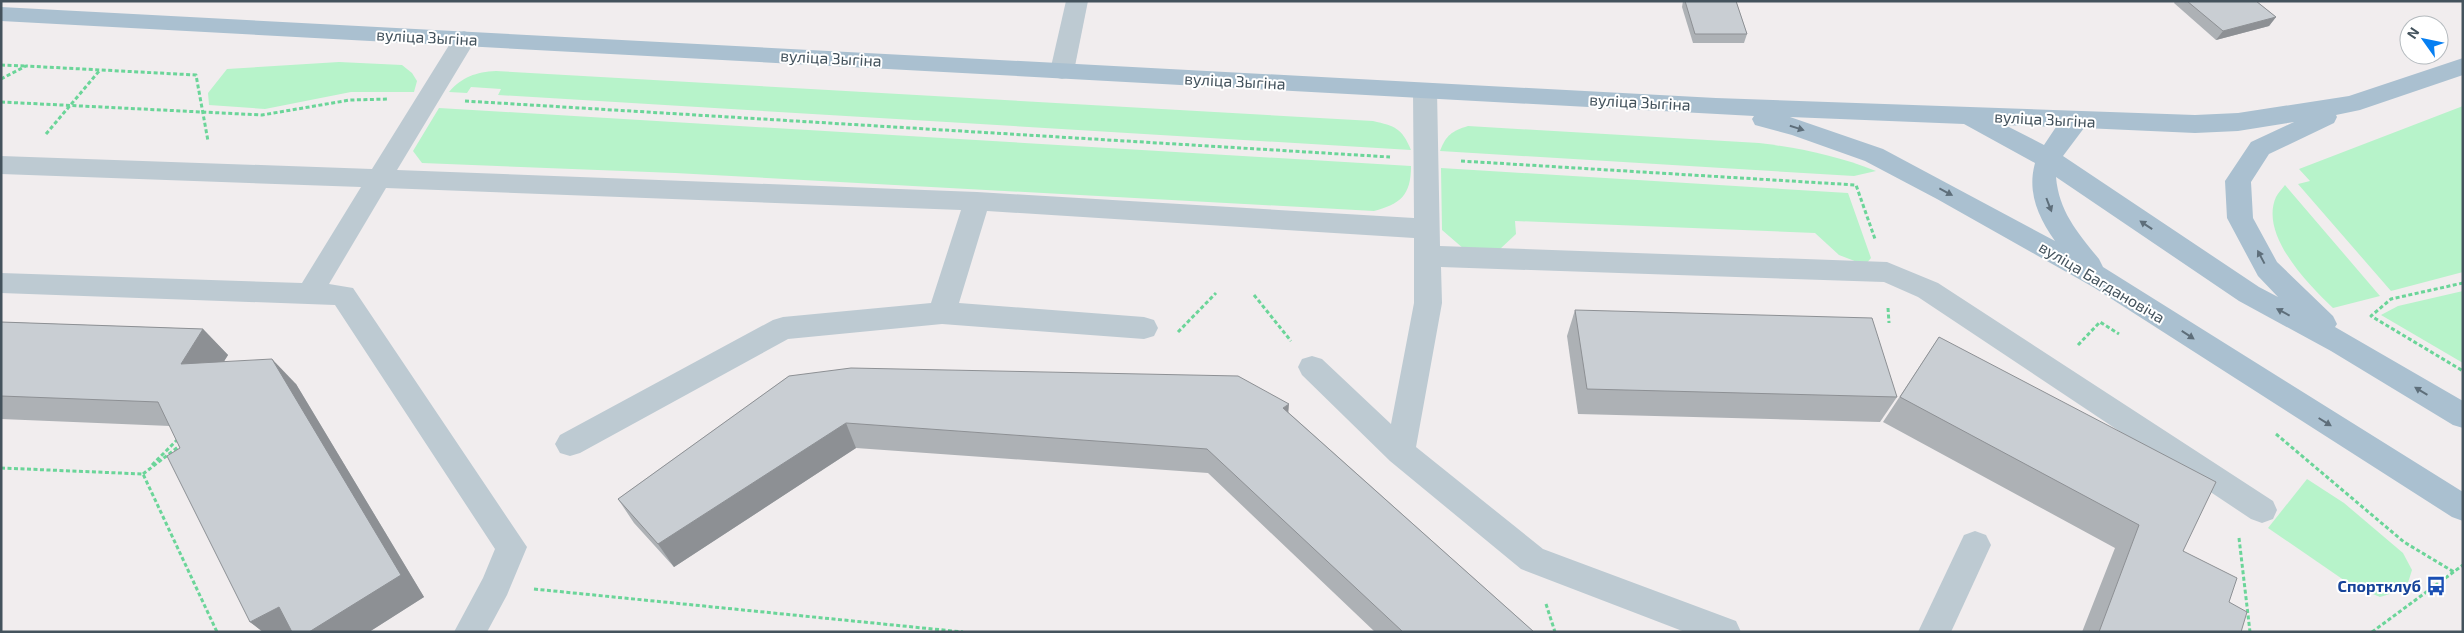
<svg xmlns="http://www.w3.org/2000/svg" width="2464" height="633" font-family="'Exo 2',sans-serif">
<rect width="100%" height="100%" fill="#f1edee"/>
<g fill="#b7f3ca">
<polygon points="339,62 402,65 412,73 417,81 414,92 351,92 265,109 209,105 208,93 227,69"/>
<path d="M496,71L1373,121C1395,126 1402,128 1411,150L498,95L501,89L471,87L467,93L449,92C462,77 476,72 496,71Z"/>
<polygon points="2463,106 2463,272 2391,291 2298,184 2310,181 2299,169"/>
<path d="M439,108L1411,166C1411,196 1400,204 1374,211L675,173L422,163L413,151Z"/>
<path d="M1468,126L1759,143C1800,148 1838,156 1876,171L1854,176L1440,151C1446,135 1452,131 1468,126Z"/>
<polygon points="1441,168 1848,193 1871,258 1865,265 1839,255 1815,233 1515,221 1516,234 1499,250 1464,249 1442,230"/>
<path d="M2285,185L2380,296L2333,308C2309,285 2259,235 2276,197C2278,193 2282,189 2285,185Z"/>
<polygon points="2463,291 2463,363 2381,315 2398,306"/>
<polygon points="2307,479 2344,503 2403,553 2412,570 2406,589 2380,597 2351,585 2268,528"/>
</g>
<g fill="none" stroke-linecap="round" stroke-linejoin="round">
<g stroke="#6bd599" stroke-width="3" stroke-dasharray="4 2.5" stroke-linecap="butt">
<polyline points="1,65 25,66"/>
<polyline points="1,79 26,66 196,75 208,141"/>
<polyline points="465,101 1390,157"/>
<polyline points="1,102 262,115 350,100 389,99"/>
<polyline points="46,134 100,70"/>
<polyline points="1461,161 1856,185 1875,239"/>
<polyline points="2463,283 2391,299 2371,316 2463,371"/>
<polyline points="1254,295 1291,341"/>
<polyline points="1888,308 1889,323"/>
<polyline points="1178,332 1216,293"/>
<polyline points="2078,345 2100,322 2119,334"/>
<polyline points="2276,434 2404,542 2454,572"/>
<polyline points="152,465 178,439"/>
<polyline points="1,468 143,474 217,632"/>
<polyline points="143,474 182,444"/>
<polyline points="2239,538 2250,632"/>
<polyline points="534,589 963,632"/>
<polyline points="1546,604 1555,632"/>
<polyline points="2372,632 2463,565"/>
</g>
<g fill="#bdcad2" fill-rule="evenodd">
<polygon points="1066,1 1088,1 1074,71 1070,77 1062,79 1054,77 1050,71"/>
<polygon points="464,31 472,34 476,39 397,170 977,192 1414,218 1413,91 1417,85 1425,83 1433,85 1437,91 1440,246 1887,262 1938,283 2273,501 2277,510 2273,519 2262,523 2251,519 1918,297 1884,282 1441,267 1442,303 1416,447 1543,549 1736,621 1741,632 1685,632 1521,569 1390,461 1302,375 1298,367 1302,359 1312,356 1322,359 1391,424 1414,303 1414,238 987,211 959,303 1144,317 1154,320 1158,328 1154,336 1144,339 942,324 788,339 580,453 570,456 560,453 555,444 560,435 773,320 783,317 931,303 961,210 386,188 329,284 353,288 527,547 507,595 487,632 454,632 483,578 495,549 335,305 1,293 1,273 302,283 361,187 1,174 1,156 372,169 456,34"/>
<polygon points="1975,531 1986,535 1991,545 1951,632 1918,632 1964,535"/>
</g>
<path fill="#aac0d0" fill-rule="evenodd" d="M1,7L1716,98L2195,115L2238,113L2349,96L2463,58V75L2360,110L2336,115L2337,117L2334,123L2269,154L2251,182L2253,218L2277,262L2333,316L2337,324L2335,327L2463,401V428L2453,425L2331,351L2239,301L2056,177C2059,212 2078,233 2099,259L2103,267L2463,492V521L2452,517L2093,287L1937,199L1865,161L1792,135L1755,125L1752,119L1754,116L1,21ZM1790,117L1964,124L2035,163C2027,192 2038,217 2055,241L1883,149ZM2294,122L2251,142L2225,181L2227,218L2258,276L2278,297L2259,287L2063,156L2084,128L2195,133L2238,131ZM2005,125L2056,127L2044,145Z"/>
</g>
<g fill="#adb1b5">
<polygon points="1683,1 1736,1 1747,34 1744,43 1693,43 1682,7"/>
<polygon points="2175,1 2256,1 2276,17 2269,26 2216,40 2174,3"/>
<polygon points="1575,310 1897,397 1880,422 1578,414 1567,336"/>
<polygon points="1,322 203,329 228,355 224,361 296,384 424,597 369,632 263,632 250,622 180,448 170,426 1,419"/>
<polygon points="1939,337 2183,551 2229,602 2241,632 2082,632 2115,548 1883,422"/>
<polygon points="789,376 1288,412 1534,632 1375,632 1208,473 856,448 674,567 634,523 618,499"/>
</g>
<g fill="#8d9094">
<polygon points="2276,17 2269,26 2216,40 2223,31"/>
<polygon points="203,329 228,355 207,389 181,364"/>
<polygon points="272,359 296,384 424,597 369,632 309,632"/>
<polygon points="1289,404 1287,429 1283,408"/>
<polygon points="846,423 856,448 674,567 658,544"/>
<polygon points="279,607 301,632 263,632 250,622"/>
</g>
<g fill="#c9ced3" stroke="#8d9094">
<polygon points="1685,1 1736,1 1747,34 1695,34"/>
<polygon points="2187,1 2256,1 2276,17 2223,31"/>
<polygon points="1575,310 1872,318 1897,397 1587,389"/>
<polygon points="1,322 203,329 181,364 272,359 401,575 309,632 292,632 279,607 250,622 167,456 180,448 158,402 1,396"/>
<polygon points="1939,337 2216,482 2183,551 2237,578 2229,602 2247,612 2241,632 2099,632 2139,525 1900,397"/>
<polygon points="851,368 1238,376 1289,404 1283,408 1534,632 1403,632 1207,449 846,423 658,544 618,499 789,376"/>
</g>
<defs><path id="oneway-solid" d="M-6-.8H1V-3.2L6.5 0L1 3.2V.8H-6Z" transform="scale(1.25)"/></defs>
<g fill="#5e6e7a">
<use href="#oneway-solid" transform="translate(1797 128) rotate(17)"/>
<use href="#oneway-solid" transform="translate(1946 192) rotate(28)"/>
<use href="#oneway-solid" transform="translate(2049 205) rotate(69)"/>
<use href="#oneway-solid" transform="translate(2146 225) rotate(-146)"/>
<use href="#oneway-solid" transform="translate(2261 257) rotate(-118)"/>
<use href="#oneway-solid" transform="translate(2283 312) rotate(-152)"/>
<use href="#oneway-solid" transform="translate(2188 335) rotate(33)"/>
<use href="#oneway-solid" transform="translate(2421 391) rotate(-149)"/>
<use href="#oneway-solid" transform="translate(2325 422) rotate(32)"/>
</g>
<defs>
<symbol id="bus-bare" viewBox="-9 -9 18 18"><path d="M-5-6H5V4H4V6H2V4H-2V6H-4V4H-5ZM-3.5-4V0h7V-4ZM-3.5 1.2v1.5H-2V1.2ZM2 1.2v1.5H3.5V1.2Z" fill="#1a4fb4" stroke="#fff" stroke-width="2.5" paint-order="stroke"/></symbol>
</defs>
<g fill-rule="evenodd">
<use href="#bus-bare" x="2422" y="572" width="28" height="28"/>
</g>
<g text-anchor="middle" stroke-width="4" stroke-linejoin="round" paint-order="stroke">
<g font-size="16" fill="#44535d" stroke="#fff">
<text transform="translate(427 37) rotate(3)" y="6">вуліца Зыгіна</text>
<text transform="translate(831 58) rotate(3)" y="6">вуліца Зыгіна</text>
<text transform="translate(1235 81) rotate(3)" y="6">вуліца Зыгіна</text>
<text transform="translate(1640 102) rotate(3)" y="6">вуліца Зыгіна</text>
<text transform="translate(2045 119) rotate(3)" y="6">вуліца Зыгіна</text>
<text transform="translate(2102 282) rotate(31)" y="6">вуліца Багдановіча</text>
</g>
<g font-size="16" font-weight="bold" fill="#164399" stroke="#fff" text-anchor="end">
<text x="2421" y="592">Спортклуб</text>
</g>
</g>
<rect width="2464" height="633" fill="none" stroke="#44535d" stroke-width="5"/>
<g transform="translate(2424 40) rotate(303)"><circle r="24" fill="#ffffff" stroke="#b4babe"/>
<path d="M0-4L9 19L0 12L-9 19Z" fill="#067ff2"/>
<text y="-8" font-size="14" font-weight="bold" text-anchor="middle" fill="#44535d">N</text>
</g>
</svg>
